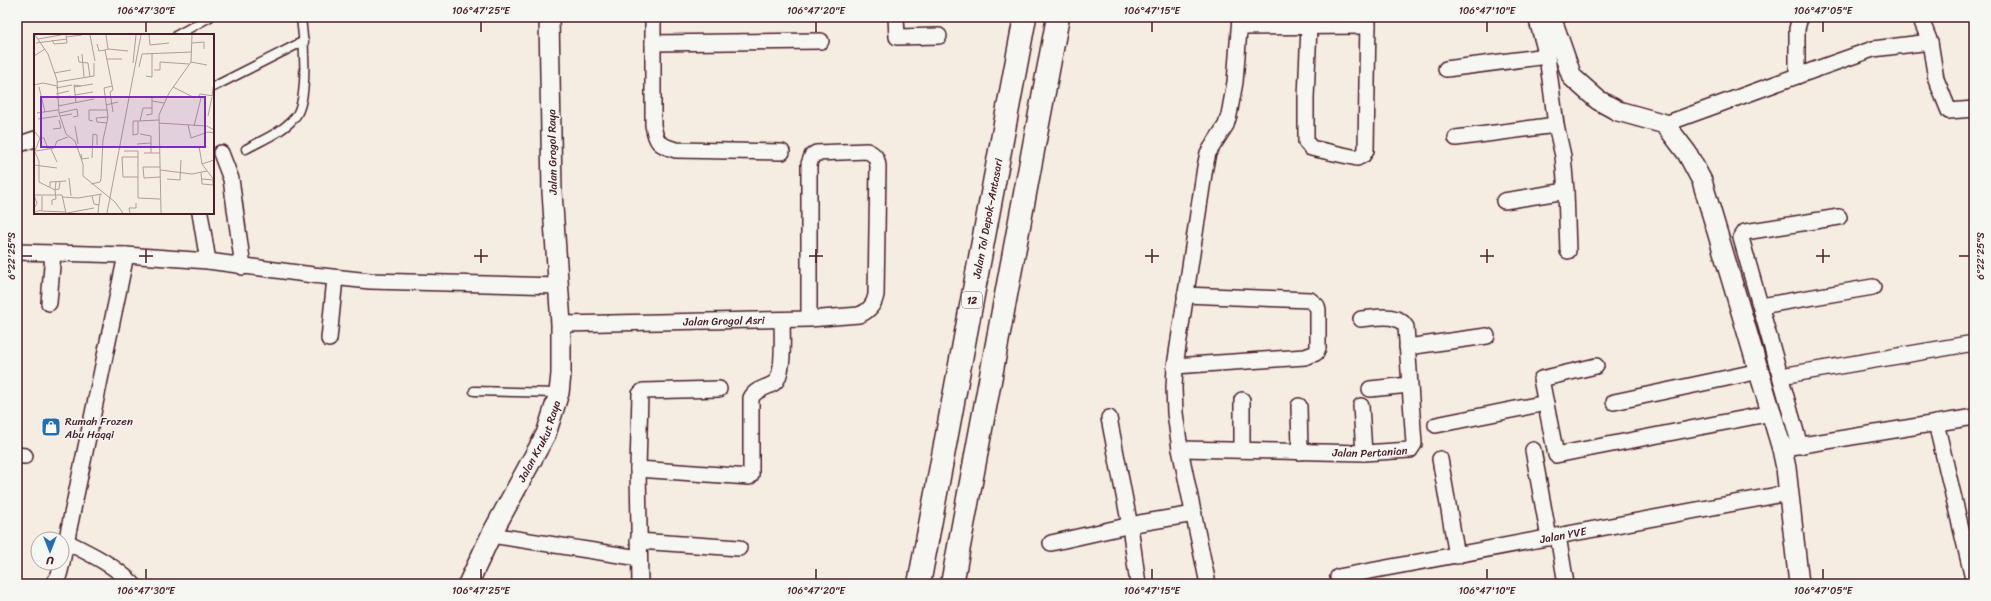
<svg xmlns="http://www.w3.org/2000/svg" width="1991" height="601" font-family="Sriracha,sans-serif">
<rect width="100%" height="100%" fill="#f5ede2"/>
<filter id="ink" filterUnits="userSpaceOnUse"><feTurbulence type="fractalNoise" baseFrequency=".025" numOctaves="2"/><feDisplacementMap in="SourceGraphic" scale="8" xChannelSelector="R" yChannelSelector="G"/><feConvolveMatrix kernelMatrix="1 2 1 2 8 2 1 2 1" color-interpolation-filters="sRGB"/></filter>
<g filter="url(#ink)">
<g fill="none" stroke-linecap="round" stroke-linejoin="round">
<defs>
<g id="service">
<polyline points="177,35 210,17"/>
<polyline points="213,87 304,41"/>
<path d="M246,149C262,140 283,132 295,117C309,101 304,39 301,17"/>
<polyline points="474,391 559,393"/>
</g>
<g id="minor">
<path d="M653,17V125C656,142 658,145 676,150L782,152"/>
<polyline points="896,17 897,37 939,36"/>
<polyline points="1536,17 1547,56 1556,125 1563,156 1566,191 1568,251"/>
<polyline points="1920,17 1930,42 1936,79 1949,111 1974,109"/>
<polyline points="1309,26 1306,98 1306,142 1311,148 1357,158 1363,155 1366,150 1368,17"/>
<polyline points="1240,27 1368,26"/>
<polyline points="653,43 821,41"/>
<polyline points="1446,69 1547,56"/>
<polyline points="1797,76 1873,49 1930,42"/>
<polyline points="1665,124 1797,76 1797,29 1800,17"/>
<polyline points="1456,138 1556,125"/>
<polyline points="17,145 35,139"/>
<polyline points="221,153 231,179 243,267"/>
<polyline points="1504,201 1566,191"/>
<polyline points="200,213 208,261"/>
<polyline points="17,252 126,255 208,261 313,275 370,281 558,286"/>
<polyline points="49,303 53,253"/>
<polyline points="1761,306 1873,287"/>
<path id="s1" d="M561,324L809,319L859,315C869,311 874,305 876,295L878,166C877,157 874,154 867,151L816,153L812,156L809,164V319"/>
<polyline points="329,339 335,278"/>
<polyline points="1407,347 1487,336"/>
<polyline points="1175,366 1305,357 1316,353 1318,348 1318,310 1317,306 1310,300 1185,295"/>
<polyline points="1596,366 1541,379 1556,455 1772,413"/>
<polyline points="1781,376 1974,343"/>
<polyline points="1370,389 1409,385"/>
<polyline points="1242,400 1242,450"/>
<polyline points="1614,402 1760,371"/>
<polyline points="1299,406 1300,452"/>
<polyline points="1361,406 1364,453"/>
<polyline points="1109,418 1130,526 1138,584"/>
<polyline points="1936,423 1974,583"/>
<polyline points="1436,425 1546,403"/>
<polyline points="1800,446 1741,238 1745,232 1839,217"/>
<polyline points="1790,447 1974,417"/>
<path id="s2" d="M1180,449L1364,453L1410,450L1414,444L1406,327C1398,312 1376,318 1361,319"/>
<polyline points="1533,450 1549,538"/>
<polyline points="17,455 25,456"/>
<polyline points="1440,459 1457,556"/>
<path d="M638,469L749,477L751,475V398C755,389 767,388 774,383C785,375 782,334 782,320"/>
<polyline points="491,535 639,558"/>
<polyline points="1558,536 1566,584"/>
<polyline points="638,541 739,548"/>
<path d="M67,542C91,554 114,565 133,584"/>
<polyline points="1051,543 1140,523 1194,514"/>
<polyline points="62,562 126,255"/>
<path id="s3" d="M1338,577L1788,493"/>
<polyline points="53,584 59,575 62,563"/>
<polyline points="640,584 638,469 640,394 643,391 719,389"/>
<polyline points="1208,584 1180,449 1175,413 1174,388 1175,366 1205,167 1208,153 1226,125 1229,115 1235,82 1240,17"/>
</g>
<g id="tertiary">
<polyline points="1551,17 1572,77 1598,100 1618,111 1665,124 1687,153 1702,181 1782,449 1786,468 1799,584"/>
<path id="s4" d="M468,584L491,535L546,434L559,393L561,374V324L552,192L549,17"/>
</g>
<g id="motorway">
<path id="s5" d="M919,584L1025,17"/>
<polyline points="952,584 1058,17"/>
</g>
</defs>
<use href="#service" stroke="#4a1f2b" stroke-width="11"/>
<use href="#minor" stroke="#4a1f2b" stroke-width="18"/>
<use href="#tertiary" stroke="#4a1f2b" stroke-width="22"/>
<use href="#motorway" stroke="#4a1f2b" stroke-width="25"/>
<use href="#service" stroke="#f6f6f2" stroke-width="8"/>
<use href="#minor" stroke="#f6f6f2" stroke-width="15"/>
<use href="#tertiary" stroke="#f6f6f2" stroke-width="19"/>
<use href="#motorway" stroke="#f6f6f2" stroke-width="22"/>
</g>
</g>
<path fill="none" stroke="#4a1f2b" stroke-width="1.5" d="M146,22V32M481,22V32M816,22V32M1152,22V32M1487,22V32M1823,22V32M146,249V263M481,249V263M816,249V263M1152,249V263M1487,249V263M1823,249V263M22,256H32M139,256H153M474,256H488M809,256H823M1145,256H1159M1480,256H1494M1816,256H1830M1959,256H1969M146,569V579M481,569V579M816,569V579M1152,569V579M1487,569V579M1823,569V579"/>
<defs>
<symbol id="shop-square" viewBox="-11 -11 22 22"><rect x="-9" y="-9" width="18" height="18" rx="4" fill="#1f6fb2" stroke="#f6f6f2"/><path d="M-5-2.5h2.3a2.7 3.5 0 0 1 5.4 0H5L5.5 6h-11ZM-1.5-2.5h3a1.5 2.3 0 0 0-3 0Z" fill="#fff"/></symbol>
</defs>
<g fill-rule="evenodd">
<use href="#shop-square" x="40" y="416" width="22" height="22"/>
</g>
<g text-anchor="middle" stroke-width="3" stroke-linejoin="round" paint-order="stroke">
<rect fill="#f6f6f2" stroke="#7e6067" stroke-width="1" x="962" y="292" width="20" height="16" rx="3"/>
<g font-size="10" font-weight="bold" fill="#4a1f2b">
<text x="972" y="304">12</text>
</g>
<g font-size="11" fill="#4a1f2b" stroke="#f6f6f2">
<text transform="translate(552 152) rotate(-91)" y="4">Jalan Grogol Raya</text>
<text dy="4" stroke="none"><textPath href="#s5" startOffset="372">Jalan Tol Depok–Antasari</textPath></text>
<text dy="4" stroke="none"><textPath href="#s1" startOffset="163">Jalan Grogol Asri</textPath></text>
<text dy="4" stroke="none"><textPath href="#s4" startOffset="160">Jalan Krukut Raya</textPath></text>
<text dy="4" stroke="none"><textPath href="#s2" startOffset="190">Jalan Pertanian</textPath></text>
<text dy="4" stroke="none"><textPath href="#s3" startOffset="229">Jalan YVE</textPath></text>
</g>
<g font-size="11" fill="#4a1f2b" stroke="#f6f6f2" text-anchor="start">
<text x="65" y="425">Rumah Frozen<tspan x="65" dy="13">Abu Haqqi</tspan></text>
</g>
</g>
<g transform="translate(34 34)">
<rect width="180" height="180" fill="#f5ede2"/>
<path fill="none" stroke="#b19b99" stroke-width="1" d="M1,1L14,20L23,46L25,79L32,100L41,107L49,130V142L81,168L89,179M56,1L61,27M72,1L74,15L71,16L79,56L76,58L79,78M115,1L116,11L135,9M32,3L48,1M4,5L27,1M18,6L20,10L33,9L32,1M2,9L33,5M158,9L170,8V15M63,10L65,17L71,16M74,15L94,17M48,20L50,43M0,22L11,15M44,22L45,28L54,29L56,43M72,25H88M157,28L173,31M99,29L102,1M105,33L108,20L158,18M120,36H126V28L155,30M20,39L37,36M112,42L118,43V19M23,48L60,42V29M0,51L9,49L23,52M5,53L11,78M40,53L59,50M139,53L159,63H164L166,60L180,62M22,54L38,51M22,60L35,57M41,61L59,58M178,62L180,48M22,64L37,62M118,67L130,69M42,69L40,51L47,52M72,71L84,68M24,72L60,65M3,79L24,76M25,79L43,75L44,82L39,83M112,81L118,80V62M26,82L38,80M174,82L178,63M4,85L24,82M59,87L55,86V76H74M104,87V100L99,101V87H104L125,86M106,87L109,74H118M73,89L63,88L62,84L74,83M125,89L173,92L180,96M154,91L157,104L174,98L180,99M41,92L44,110M160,92L167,64M19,95L27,94L25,86M0,97L6,104L1,117M106,100L117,102V119M6,104H10L14,115M103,110L117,109M165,112L168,130L180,146M17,115L23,128M0,116L5,127V148L21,156L22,165L18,166V171M2,117L20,114L23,107L34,103M90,117H104V164L126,165M110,119H126M47,120L48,125L55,124M104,123H88L89,143H104M58,124L59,100L63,101V111M168,130L180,126M0,131L23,134M126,136L158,140L173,137M167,139L168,150L180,151M126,143L110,144L109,133H126M35,144L37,162M133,145L146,146L147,126M168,145L179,146V151M22,148L21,156L25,155L26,148M57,150L66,148L67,145L69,106L74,83L70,54L78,52M16,153V148L32,147M0,161H28L32,179M0,161L3,169L1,173M58,162L60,170L65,171M29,163L44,164L68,160M7,177L32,178M0,178L8,176V162M33,179L60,174M64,179L66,161M73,179L107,1M96,179L95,174H102V169M127,179L125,81L135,59L157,28L158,1"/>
<path fill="#7b2cbf" fill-opacity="0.15" stroke="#7b2cbf" stroke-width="2" d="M7,63H171V113H7Z"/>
<rect width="180" height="180" fill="none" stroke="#4a1f2b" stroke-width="2"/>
</g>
<rect width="1991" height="601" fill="none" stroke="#f6f6f2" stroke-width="44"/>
<g transform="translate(50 551) rotate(180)"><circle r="19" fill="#f6f6f2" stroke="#b1a0a2"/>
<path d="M0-3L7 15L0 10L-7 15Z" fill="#1f6fb2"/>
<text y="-6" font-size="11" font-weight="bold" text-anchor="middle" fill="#4a1f2b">U</text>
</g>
<rect x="22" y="22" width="1947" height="557" fill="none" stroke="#4a1f2b" stroke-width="1.5"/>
<g font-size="10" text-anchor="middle" fill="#4a1f2b">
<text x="146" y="14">106°47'30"E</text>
<text x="481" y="14">106°47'25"E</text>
<text x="816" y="14">106°47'20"E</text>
<text x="1152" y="14">106°47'15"E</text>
<text x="1487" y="14">106°47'10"E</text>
<text x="1823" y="14">106°47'05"E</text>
<text transform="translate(1980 256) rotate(-90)" y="4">6°22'25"S</text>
<text transform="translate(11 256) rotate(-90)" y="4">6°22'25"S</text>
<text x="146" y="594">106°47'30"E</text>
<text x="481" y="594">106°47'25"E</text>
<text x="816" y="594">106°47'20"E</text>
<text x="1152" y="594">106°47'15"E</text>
<text x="1487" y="594">106°47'10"E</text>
<text x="1823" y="594">106°47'05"E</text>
</g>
</svg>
